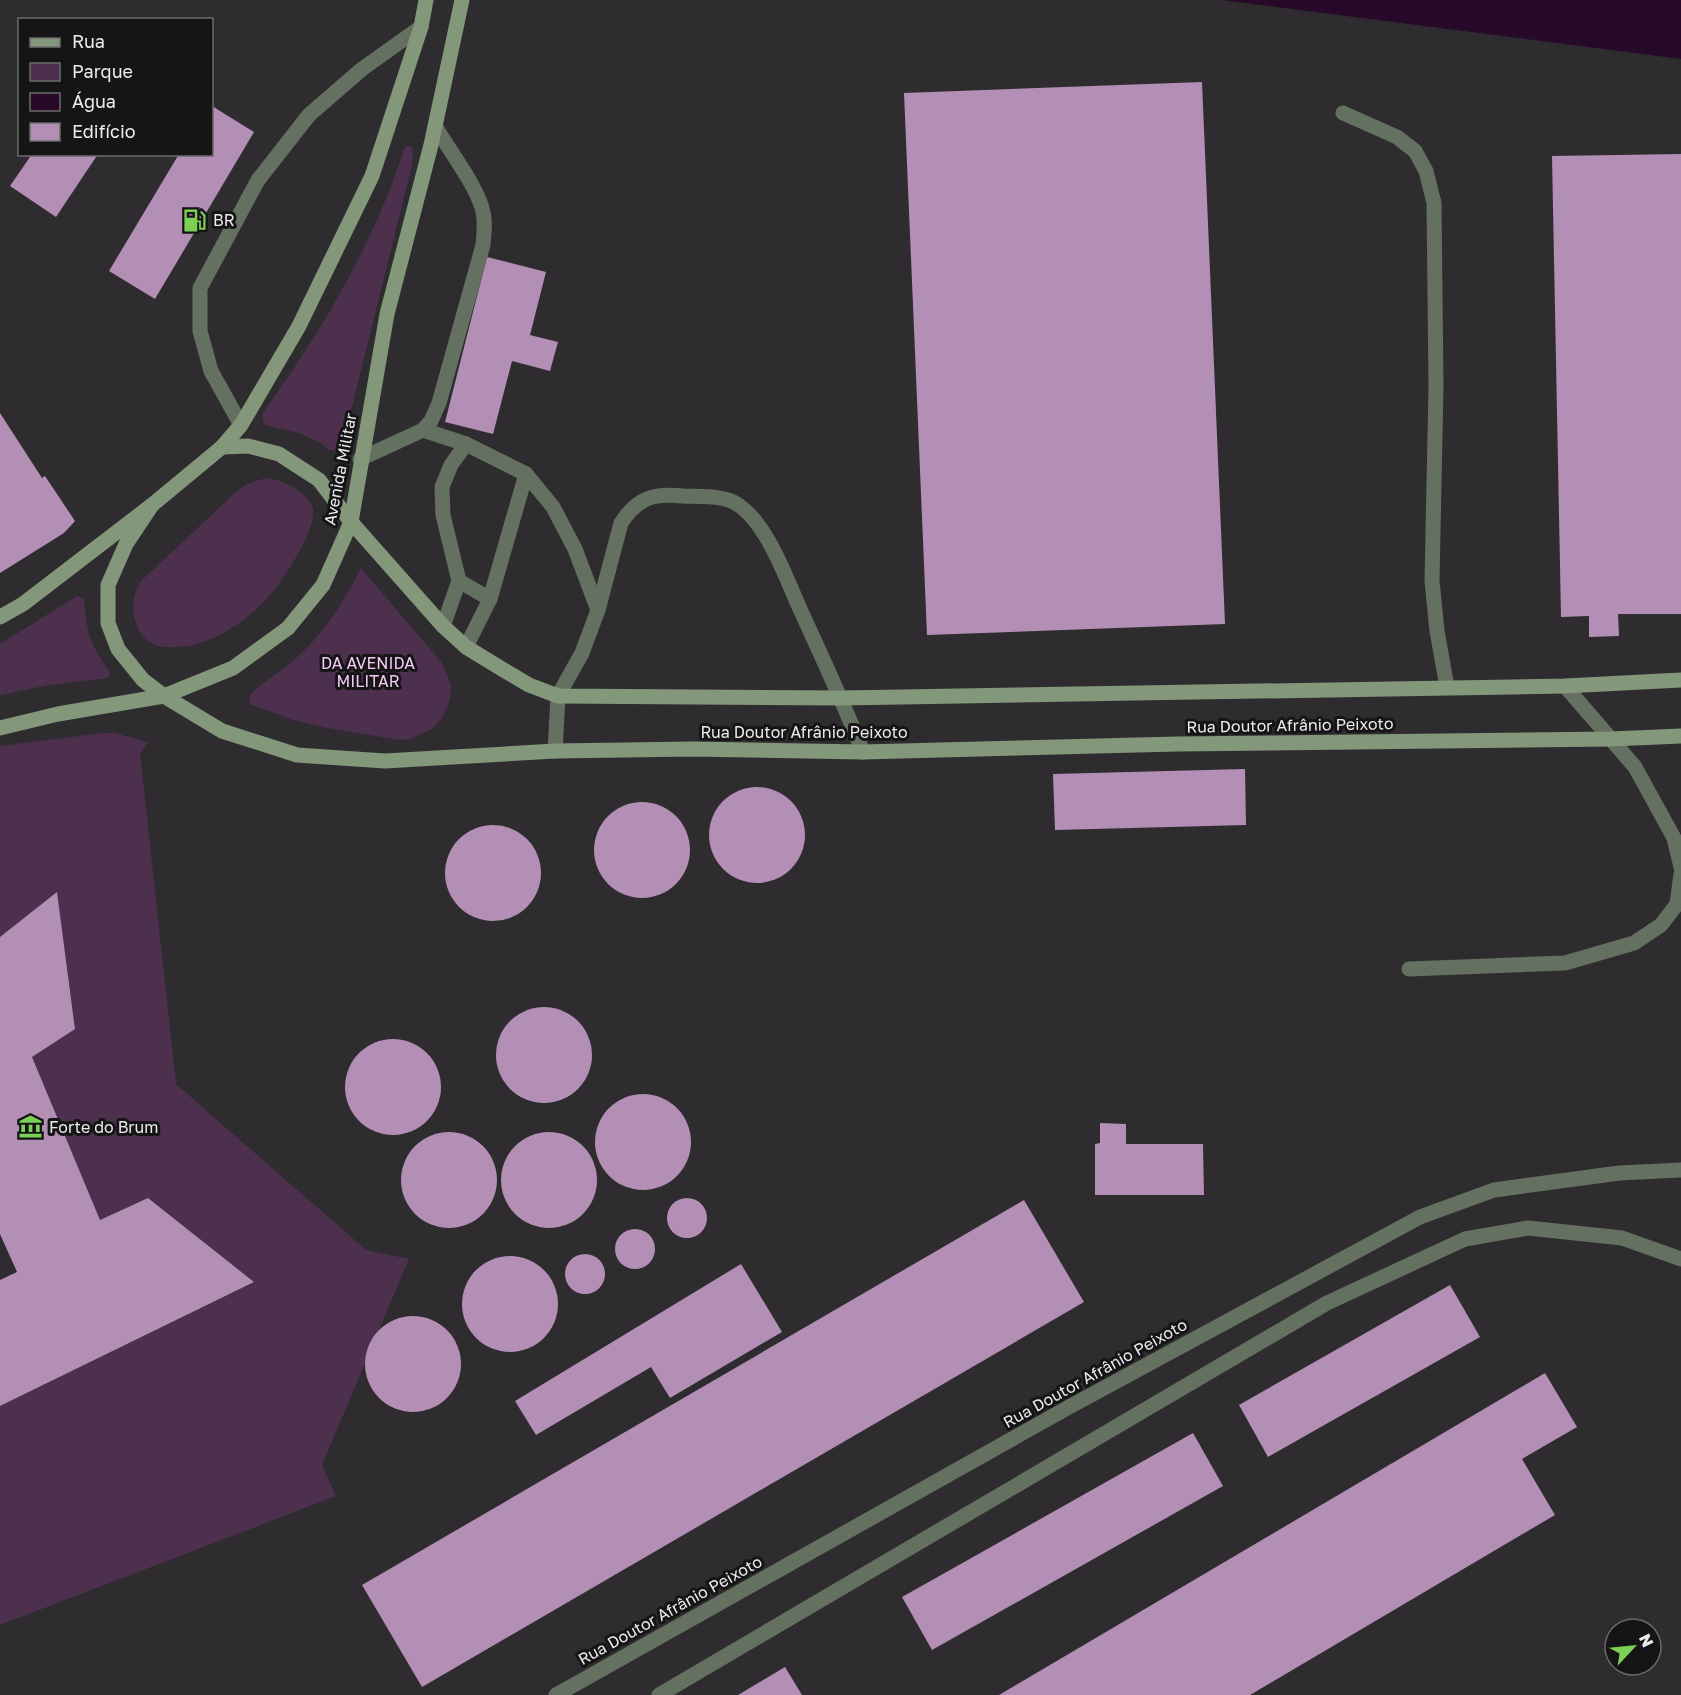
<svg xmlns="http://www.w3.org/2000/svg" width="1681" height="1695" font-family="'Golos Text',sans-serif">
<rect width="100%" height="100%" fill="#2f2c2f"/>
<g fill="#4c304e">
<path d="M407,146L413,148L412,165L342,447L338,451L329,450L322,444L300,433L264,425L262,414C320,334 374,244 404,149Z"/>
<path d="M266,478C277,479 287,483 296,489C303,494 311,500 313,509C317,529 282,583 268,597C254,613 233,629 214,638C200,644 188,647 174,647C159,648 148,645 140,632C131,616 131,597 141,581L237,491L247,484Z"/>
<path d="M361,568L442,663L451,685L450,697L447,708L442,718L432,729L410,739L400,740L328,728L296,721L250,704V695C262,682 279,673 293,661C323,635 343,603 361,568Z"/>
<path d="M77,596L84,598C86,632 90,644 110,672L108,678L49,685L0,695V644Z"/>
<polygon points="103,733 114,733 148,742 140,753 176,1084 366,1250 409,1259 322,1465 336,1496 0,1625 0,1406 254,1282 148,1198 100,1220 32,1057 75,1028 57,893 0,937 0,746"/>
</g>
<polygon fill="#270a2a" points="1222,0 1681,0 1681,59"/>
<g fill="#b38eb5">
<polygon points="1202,82 1225,624 927,635 904,93"/>
<polygon points="212,106 254,132 155,299 109,271 179,154 212,154"/>
<polygon points="32,154 98,154 56,217 10,186"/>
<polygon points="1681,154 1681,614 1618,614 1619,636 1589,637 1589,616 1561,617 1552,156"/>
<polygon points="487,257 546,272 530,335 558,342 550,371 512,361 493,434 445,422"/>
<polygon points="0,413 42,478 45,476 75,521 64,533 0,573"/>
<polygon points="1245,769 1246,825 1055,830 1053,774"/>
<circle cx="757" cy="835" r="48"/>
<circle cx="642" cy="850" r="48"/>
<circle cx="493" cy="873" r="48"/>
<polygon points="57,892 75,1029 32,1057 100,1220 148,1198 254,1282 0,1406 0,1280 17,1272 0,1234 0,937"/>
<circle cx="544" cy="1055" r="48"/>
<circle cx="393" cy="1087" r="48"/>
<circle cx="643" cy="1142" r="48"/>
<polygon points="1100,1123 1126,1124 1126,1144 1203,1144 1204,1195 1095,1195 1095,1144 1100,1143"/>
<circle cx="549" cy="1180" r="48"/>
<circle cx="449" cy="1180" r="48"/>
<circle cx="687" cy="1218" r="20"/>
<polygon points="1024,1200 1084,1302 422,1687 362,1585"/>
<circle cx="635" cy="1249" r="20"/>
<circle cx="585" cy="1274" r="20"/>
<circle cx="510" cy="1304" r="48"/>
<polygon points="741,1264 782,1332 670,1398 651,1367 536,1435 515,1401"/>
<polygon points="1450,1285 1480,1337 1268,1457 1239,1405"/>
<circle cx="413" cy="1364" r="48"/>
<polygon points="1545,1373 1577,1427 1522,1459 1555,1515 1250,1695 999,1695"/>
<polygon points="1193,1433 1223,1486 932,1650 902,1597"/>
<polygon points="785,1667 802,1695 738,1695"/>
</g>
<g fill="none" stroke-linecap="round" stroke-linejoin="round">
<g stroke="#647160" stroke-width="15">
<polyline points="1343,113 1397,137 1415,151 1426,171 1434,203 1436,386 1432,581 1437,631 1447,687"/>
<polyline points="241,425 211,371 200,331 200,288 258,180 309,115 362,69 421,27"/>
<polyline points="423,430 466,444 526,474 553,507 575,549 598,610"/>
<path d="M360,459L423,430L431,421L439,403L483,245C484,233 486,220 482,208C475,184 448,148 435,126"/>
<polyline points="459,581 490,599"/>
<polyline points="443,626 459,581 443,515 442,487 451,465 466,444"/>
<polyline points="466,647 490,599 526,474"/>
<polyline points="1565,686 1635,767 1674,838 1681,867"/>
<path d="M555,751L558,696L582,653L598,610L621,523C638,497 654,493 683,496C700,497 723,495 737,504C767,523 786,578 800,609C822,657 844,704 863,752"/>
<polyline points="1409,969 1565,963 1634,943 1661,925 1677,904 1681,874"/>
<polyline points="556,1695 1069,1407 1420,1217 1494,1190 1619,1173 1681,1170"/>
<polyline points="659,1695 1327,1303 1465,1239 1528,1228 1622,1238 1681,1259"/>
</g>
<g stroke="#83977b" stroke-width="15">
<polyline points="222,447 248,446 279,454 319,480 351,522 443,626 466,647 502,669 529,685 558,696 842,698 1565,686 1681,680"/>
<polyline points="152,505 126,544 108,585 108,623 118,649 143,680 164,696 222,731 297,755 385,761 555,751 693,749 863,752 1178,744 1611,739 1681,736"/>
<polyline points="0,617 23,604 152,505 222,447 241,425 299,326 372,176 421,27 426,0"/>
<polyline points="0,728 58,714 164,696 233,668 288,628 323,585 351,522 387,314 431,145 462,0"/>
</g>
</g>
<defs>
<symbol id="fuel-bare" viewBox="-9 -9 18 18"><path d="M-5.5-6h7V0h2V4h1.3V-2.5L3-4.5l.8-.8L6-3V5H2.5V1h-1V6h-7ZM-4.2-4.7v3.2H.2V-4.7Z" fill="#7cd155" stroke="#161516" stroke-width="2.5" paint-order="stroke"/></symbol>
<symbol id="museum-bare" viewBox="-9 -9 18 18"><path d="M0-6L6-3V-2H-6V-3ZM-5-1h2V3h-2ZM-1-1h2V3h-2ZM3-1h2V3H3ZM-6 4H6V6H-6Z" fill="#7cd155" stroke="#161516" stroke-width="2.5" paint-order="stroke"/></symbol>
</defs>
<g fill-rule="evenodd">
<use href="#fuel-bare" x="178" y="204" width="33" height="33"/>
<use href="#museum-bare" x="14" y="1110" width="33" height="33"/>
</g>
<g text-anchor="middle" stroke-width="6" stroke-linejoin="round" paint-order="stroke">
<g font-size="16" fill="#edebed" stroke="#161516" text-anchor="start">
<text x="213" y="226">BR</text>
<text x="49" y="1133">Forte do Brum</text>
</g>
<g font-size="16" fill="#edebed" stroke="#161516">
<text transform="translate(340 469) rotate(-79)" y="6">Avenida Militar</text>
<text transform="translate(1290 725) rotate(-1)" y="6">Rua Doutor Afrânio Peixoto</text>
<text x="804" y="738">Rua Doutor Afrânio Peixoto</text>
<text transform="translate(1095 1373) rotate(-29)" y="6">Rua Doutor Afrânio Peixoto</text>
<text transform="translate(670 1610) rotate(-29)" y="6">Rua Doutor Afrânio Peixoto</text>
</g>
<g font-size="16" fill="#f6c9f8" stroke="#161516">
<text x="368" y="669">DA AVENIDA<tspan x="368" dy="18">MILITAR</tspan></text>
</g>
</g>
<rect x="18" y="18" width="195" height="138" fill="#161516" stroke="#6c6b6c" stroke-width="1.5"/>
<rect x="30" y="38" width="30" height="9" fill="#83977b" stroke="#6c6b6c" stroke-width="1.5"/>
<text x="72" y="48" font-size="18" fill="#edebed">Rua</text>
<rect x="30" y="63" width="30" height="18" fill="#4c304e" stroke="#6c6b6c" stroke-width="1.5"/>
<text x="72" y="78" font-size="18" fill="#edebed">Parque</text>
<rect x="30" y="93" width="30" height="18" fill="#270a2a" stroke="#6c6b6c" stroke-width="1.5"/>
<text x="72" y="108" font-size="18" fill="#edebed">Água</text>
<rect x="30" y="123" width="30" height="18" fill="#b38eb5" stroke="#6c6b6c" stroke-width="1.5"/>
<text x="72" y="138" font-size="18" fill="#edebed">Edifício</text>
<g transform="translate(1633 1647) rotate(64)"><circle r="28" fill="#161516" stroke="#6c6b6c" stroke-width="1.5"/>
<path d="M0-4.5L10 22L0 15L-10 22Z" fill="#7cd155"/>
<text y="-9" font-size="16" font-weight="bold" text-anchor="middle" fill="#edebed">N</text>
</g>
</svg>
